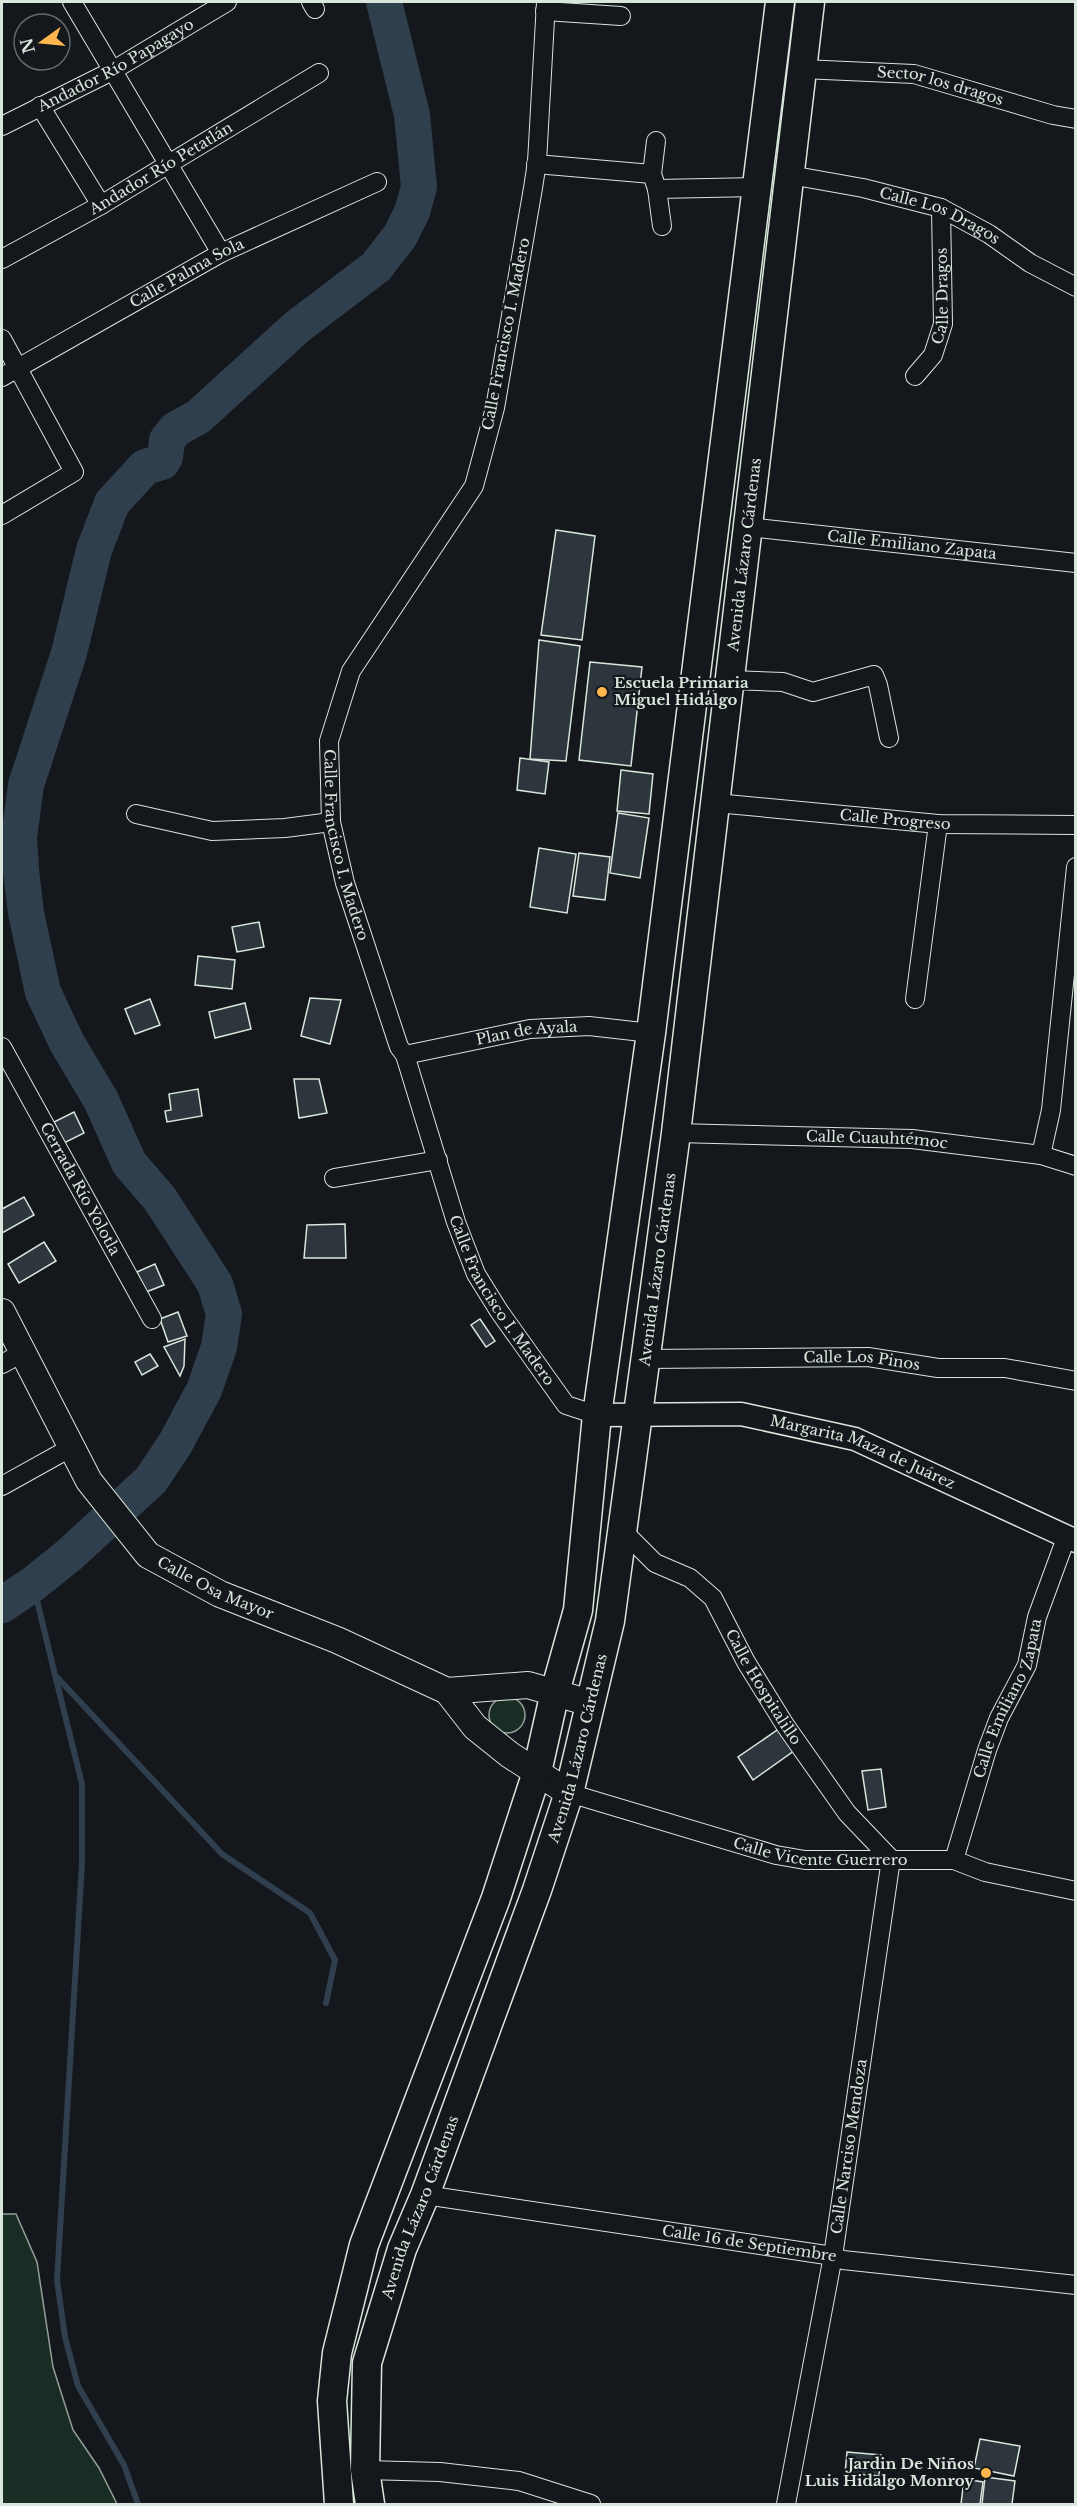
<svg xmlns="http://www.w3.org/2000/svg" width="1077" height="2506" font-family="'Libre Baskerville',serif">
<rect width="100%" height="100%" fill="#14181c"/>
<g fill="#1a2d24" stroke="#939e99" stroke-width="1.5">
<circle cx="507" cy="1715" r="18"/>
<polygon points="2,2214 16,2214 37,2262 53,2367 73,2430 99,2468 117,2504 2,2504"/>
</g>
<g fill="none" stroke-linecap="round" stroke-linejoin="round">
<g stroke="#2f3f4d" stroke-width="6">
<polyline points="33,1584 55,1675 222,1854 310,1913 335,1960 326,2003"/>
<polyline points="55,1675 82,1784 82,1863 57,2280 65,2337 78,2386 124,2465 138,2504"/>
</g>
<polyline stroke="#2f3f4d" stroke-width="36" points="2,1605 33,1584 68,1556 151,1480 175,1444 204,1390 219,1347 224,1314 215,1284 160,1199 129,1163 101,1100 67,1043 43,992 26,913 21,870 19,837 26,785 69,653 94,550 112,503 145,467 162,462 165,457 167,440 176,429 198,417 297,327 376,267 400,236 412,212 419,187 412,115 384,2"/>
</g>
<g fill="#2c363c" stroke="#d8e6dc" stroke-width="1.5">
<polygon points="556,530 595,536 582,640 541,635"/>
<polygon points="539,640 580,646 566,761 530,759"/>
<polygon points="590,662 642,667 631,766 579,760"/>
<polygon points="520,758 549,762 545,794 517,790"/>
<polygon points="621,770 653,774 649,814 617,811"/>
<polygon points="618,813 649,818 640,878 610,873"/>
<polygon points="539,848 576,854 567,913 530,907"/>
<polygon points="579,853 610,857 605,900 573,896"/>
<polygon points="259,922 264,947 237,952 232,927"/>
<polygon points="198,956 235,960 232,989 195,985"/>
<polygon points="310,998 341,1000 330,1044 301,1036"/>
<polygon points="150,999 160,1025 135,1034 125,1009"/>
<polygon points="245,1003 251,1029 215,1038 209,1012"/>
<polygon points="294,1079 319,1079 327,1113 299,1118"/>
<polygon points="198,1089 202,1116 167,1122 165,1111 171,1110 169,1094"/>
<polygon points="74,1112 84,1133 64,1143 54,1122"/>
<polygon points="24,1197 34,1215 2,1233 2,1209"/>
<polygon points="345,1224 346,1258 304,1258 307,1225"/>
<polygon points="44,1242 56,1261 19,1283 8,1264"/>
<polygon points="155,1264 164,1285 146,1292 137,1272"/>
<polygon points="178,1312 187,1336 168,1342 160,1319"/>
<polygon points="480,1319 495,1341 486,1347 471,1325"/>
<polygon points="185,1339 184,1366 180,1376 164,1347"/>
<polygon points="150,1354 158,1366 142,1375 135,1362"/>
<polygon points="783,1726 798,1748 753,1780 738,1757"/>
<polygon points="881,1769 886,1807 868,1810 862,1771"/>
<polygon points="980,2439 1020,2446 1014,2476 974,2468"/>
<polygon points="847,2452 881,2455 879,2476 845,2473"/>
<polygon points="985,2477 1015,2481 1012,2504 982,2504"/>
<polygon points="964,2479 983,2482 980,2504 961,2504"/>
</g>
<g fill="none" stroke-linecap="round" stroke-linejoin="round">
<defs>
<g id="minor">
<polyline points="72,2 221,253"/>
<polyline points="311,2 315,9"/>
<path id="s1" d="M546,2L537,162L533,188L495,408L474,486L351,671L329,741L331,822L345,883L399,1047L405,1055L456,1222L476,1274L499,1311L566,1405L597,1415"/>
<polyline points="545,11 621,16"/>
<path id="s2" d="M802,69L914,74L1053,115L1076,119"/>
<polyline points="40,106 101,205"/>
<path id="s3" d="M2,126L112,71L227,2"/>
<polyline points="656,141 652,174 657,189 662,226"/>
<polyline points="536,164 652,174"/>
<path id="s4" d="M790,175L863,188L941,208L989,234L1030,263L1076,287"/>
<polyline points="657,189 757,187"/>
<path id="s5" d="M2,259L101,205L319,73"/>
<polyline points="2,339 74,472 2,515"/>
<path id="s6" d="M915,376L933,355L943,324L941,208"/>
<path id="s7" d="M2,377L221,253L377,182"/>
<path id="s8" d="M748,527L1076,563"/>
<polyline points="731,680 783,682 813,692 874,675 878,685 889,738"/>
<path id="s9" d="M716,803L938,824L1076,825"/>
<polyline points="136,814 212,831 285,828 331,822"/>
<polyline points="915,999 938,824"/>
<path id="s10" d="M2,1047L152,1319"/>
<path id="s11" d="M405,1055L530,1029L589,1026L651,1033"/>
<path id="s12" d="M676,1133L912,1139L1041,1155L1076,1166"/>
<polyline points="1041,1155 1051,1110 1076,867"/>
<polyline points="334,1178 438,1160"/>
<path id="s13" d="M644,1359L868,1357L938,1368H1005L1076,1381"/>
<polyline points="2,1364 22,1353"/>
<polyline points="2,1486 72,1447"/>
<path id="s14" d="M623,1531L655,1563L690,1578L713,1598L746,1662L785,1725L847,1813L891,1859"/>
<path id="s15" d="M569,1793L776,1855L805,1860H954L985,1872L1076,1891"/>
<path id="s16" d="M954,1860L987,1750L999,1718L1027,1665L1037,1617L1066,1538"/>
<path id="s17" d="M425,2195L833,2256L843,2260L1076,2285"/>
<polyline points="365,2470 440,2472 519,2481 591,2504"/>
<path id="s18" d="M786,2504L833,2256L891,1859"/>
</g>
<g id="tertiary">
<path id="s19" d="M597,1415L741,1414L855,1439L1076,1541"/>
</g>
<g id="secondary">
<path id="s20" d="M2,1312L89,1481L148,1555L220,1594L337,1640L447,1691L475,1727L510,1755L569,1793"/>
<polyline points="447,1691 528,1685 590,1703"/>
</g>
<g id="primary">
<polyline points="339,2504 332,2401 337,2353 364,2245 496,1898 537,1772 555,1692 578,1610 597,1415 651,1033 780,2"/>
<path id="s21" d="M370,2504L365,2470L367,2363L402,2249L425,2195L537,1890L569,1793L610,1621L676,1133L810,2"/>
</g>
</defs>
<use href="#minor" stroke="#d8e6dc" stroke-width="20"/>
<use href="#tertiary" stroke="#d8e6dc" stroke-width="25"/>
<use href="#secondary" stroke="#d8e6dc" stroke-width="28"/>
<use href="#primary" stroke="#d8e6dc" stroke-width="31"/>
<use href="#minor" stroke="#14181c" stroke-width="18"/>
<use href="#tertiary" stroke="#14181c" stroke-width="22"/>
<use href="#secondary" stroke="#14181c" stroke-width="26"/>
<use href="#primary" stroke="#14181c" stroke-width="28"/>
</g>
<g fill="#ffb74d" stroke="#14181c" stroke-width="2">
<circle cx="602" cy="692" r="6"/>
<circle cx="986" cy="2473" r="6"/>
</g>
<g text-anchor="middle" stroke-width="4.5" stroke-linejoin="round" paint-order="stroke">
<g font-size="15" fill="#d8e6dc" stroke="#14181c">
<text dy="5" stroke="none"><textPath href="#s3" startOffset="129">Andador Río Papagayo</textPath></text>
<text dy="5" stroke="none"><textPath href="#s2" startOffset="140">Sector los dragos</textPath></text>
<text dy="5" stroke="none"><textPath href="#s5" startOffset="183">Andador Río Petatlán</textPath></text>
<text dy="5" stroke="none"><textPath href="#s4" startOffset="156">Calle Los Dragos</textPath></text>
<text dy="5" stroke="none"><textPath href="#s7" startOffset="212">Calle Palma Sola</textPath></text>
<text dy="5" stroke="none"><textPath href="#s6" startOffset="88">Calle Dragos</textPath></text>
<text transform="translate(506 334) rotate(-79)" y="5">Calle Francisco I. Madero</text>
<text dy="5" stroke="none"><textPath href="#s8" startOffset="165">Calle Emiliano Zapata</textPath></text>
<text dy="5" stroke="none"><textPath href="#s21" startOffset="1998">Avenida Lázaro Cárdenas</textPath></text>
<text dy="5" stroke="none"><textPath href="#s9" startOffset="180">Calle Progreso</textPath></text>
<text dy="5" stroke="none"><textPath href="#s1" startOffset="892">Calle Francisco I. Madero</textPath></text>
<text dy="5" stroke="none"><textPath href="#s11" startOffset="124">Plan de Ayala</textPath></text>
<text dy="5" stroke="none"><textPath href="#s12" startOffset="201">Calle Cuauhtémoc</textPath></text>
<text dy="5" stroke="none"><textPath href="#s10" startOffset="162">Cerrada Río Yolotla</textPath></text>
<text dy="5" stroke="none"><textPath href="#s21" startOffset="1278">Avenida Lázaro Cárdenas</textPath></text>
<text dy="5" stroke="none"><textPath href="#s1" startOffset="1378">Calle Francisco I. Madero</textPath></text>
<text dy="5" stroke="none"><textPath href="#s13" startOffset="218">Calle Los Pinos</textPath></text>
<text dy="5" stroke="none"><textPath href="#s19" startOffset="272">Margarita Maza de Juárez</textPath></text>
<text dy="5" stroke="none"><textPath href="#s20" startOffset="360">Calle Osa Mayor</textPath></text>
<text dy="5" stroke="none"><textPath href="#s14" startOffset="216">Calle Hospitalillo</textPath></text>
<text dy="5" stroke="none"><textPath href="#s16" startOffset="171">Calle Emiliano Zapata</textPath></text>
<text dy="5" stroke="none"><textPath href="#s21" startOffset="792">Avenida Lázaro Cárdenas</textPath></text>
<text dy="5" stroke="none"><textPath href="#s15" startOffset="260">Calle Vicente Guerrero</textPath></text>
<text dy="5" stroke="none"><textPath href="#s18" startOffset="363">Calle Narciso Mendoza</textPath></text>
<text dy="5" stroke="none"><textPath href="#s21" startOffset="306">Avenida Lázaro Cárdenas</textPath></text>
<text dy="5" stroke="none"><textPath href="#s17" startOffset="328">Calle 16 de Septiembre</textPath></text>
</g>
<g font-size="15" font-weight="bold" fill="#d8e6dc" stroke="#14181c" text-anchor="start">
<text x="614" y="688">Escuela Primaria<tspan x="614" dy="17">Miguel Hidalgo</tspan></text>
<text x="974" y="2469" text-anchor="end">Jardin De Niños<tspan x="974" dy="17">Luis Hidalgo Monroy</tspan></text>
</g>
</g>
<rect width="1077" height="2506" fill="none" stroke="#d8e6dc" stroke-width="6"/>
<g transform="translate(42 42) rotate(255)"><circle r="28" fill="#14181c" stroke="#626a69" stroke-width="1.5"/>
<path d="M0-4.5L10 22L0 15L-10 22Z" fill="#ffb74d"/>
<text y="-9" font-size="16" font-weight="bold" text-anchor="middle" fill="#d8e6dc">N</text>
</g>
</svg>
